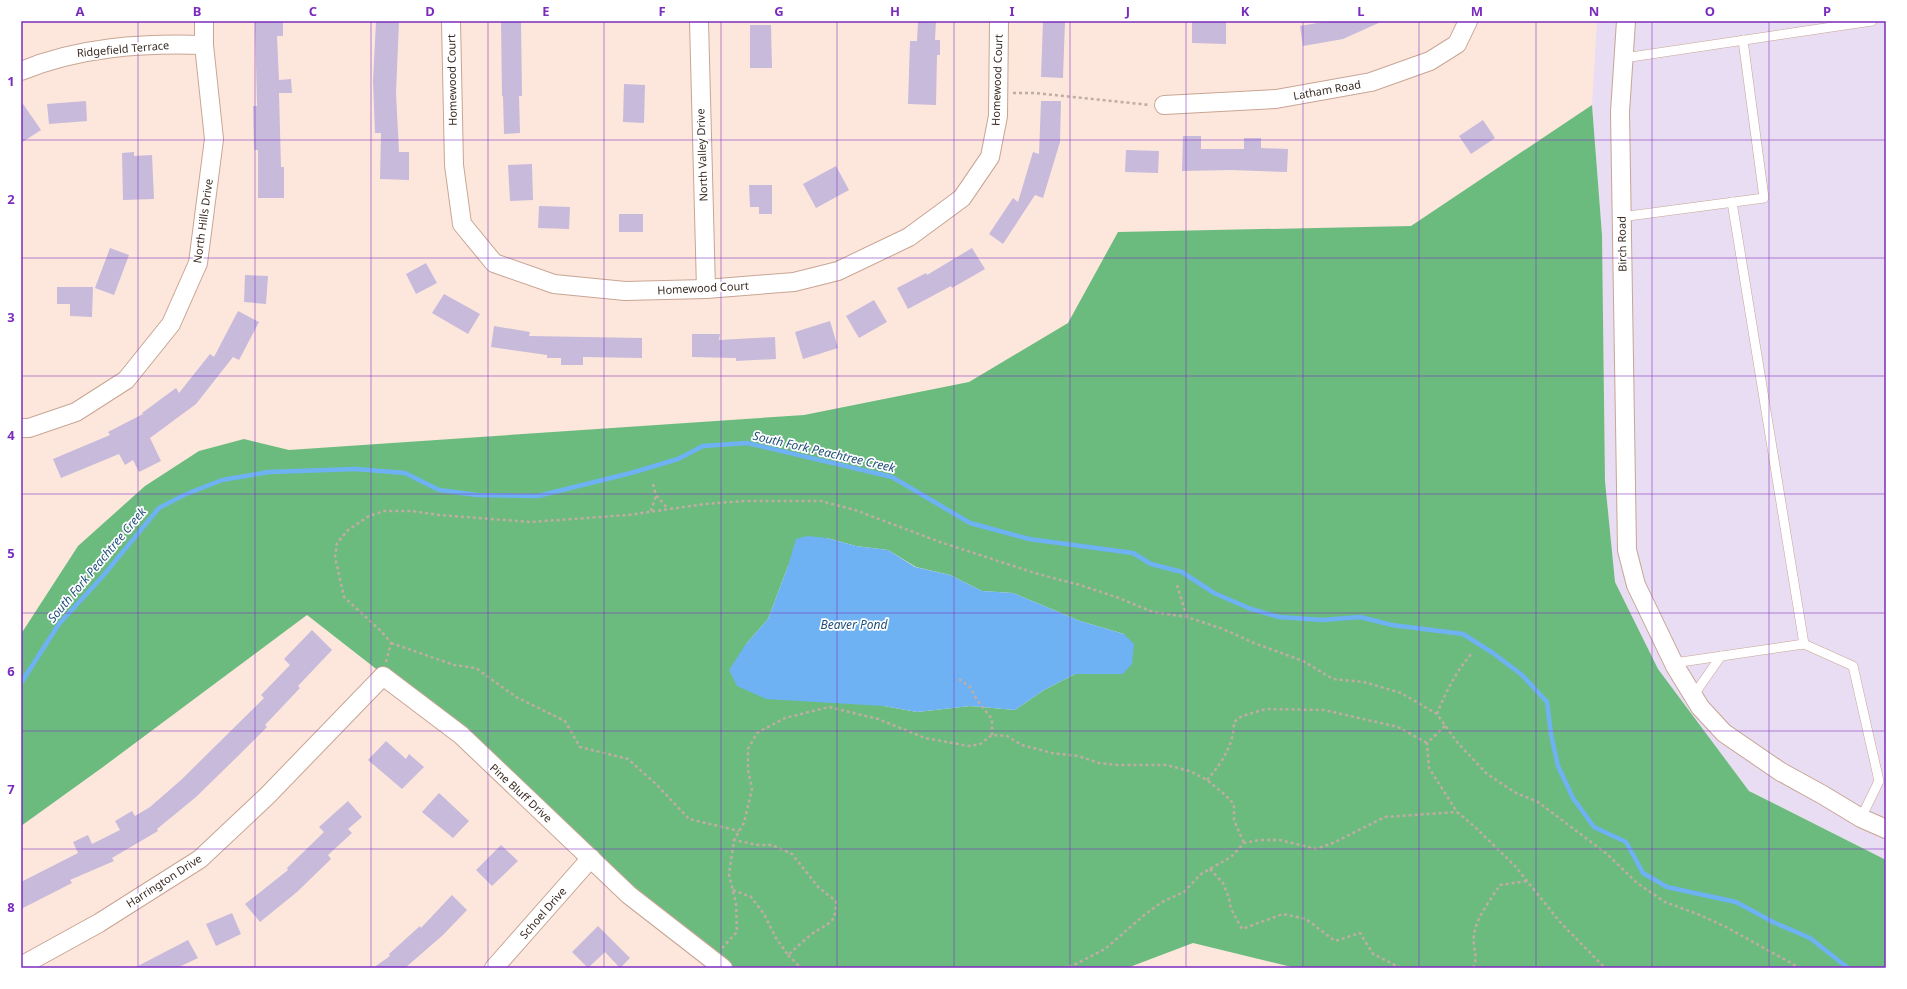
<svg xmlns="http://www.w3.org/2000/svg" width="1907" height="989" font-family="'Noto Sans',sans-serif">
<rect width="100%" height="100%" fill="#fde7dc"/>
<polygon fill="#e8ddf2" points="1597,21 1886,21 1886,860 1749,791 1658,669 1615,582 1605,481 1602,235 1592,105"/>
<path fill="#6bbb7f" fill-rule="evenodd" d="M1592,105L1602,235L1605,481L1615,582L1658,669L1749,791L1886,860V968H1296L1193,943L1127,968H715L407,693L307,615L103,767L21,826V634L78,546L145,486L199,451L244,439L289,450L804,415L969,382L1068,323L1118,232L1411,226ZM827,538L856,546L888,550L916,567L950,575L982,591L1013,593L1080,621L1124,634L1123,674H1075L1044,690L1015,710L970,706L917,712L884,706L746,644L768,619L788,566Z"/>
<polygon fill="#6eb2f3" points="807,536 827,538 856,546 888,550 915,567 950,575 982,591 1013,593 1080,621 1124,634 1134,644 1132,664 1123,674 1075,674 1044,690 1015,710 970,706 917,712 884,706 766,699 737,686 729,670 746,644 768,619 788,566 796,539"/>
<g fill="none" stroke-linecap="round" stroke-linejoin="round">
<polyline stroke="#6eb2f3" stroke-width="4.5" points="21,683 59,624 102,577 159,508 184,495 222,480 269,472 356,469 405,473 439,490 477,495 538,496 631,473 678,459 703,446 747,443 892,477 970,523 1029,539 1133,553 1151,564 1182,572 1214,593 1251,609 1279,617 1323,620 1360,617 1392,625 1463,634 1493,653 1522,675 1547,702 1551,734 1558,766 1573,798 1594,827 1626,842 1643,873 1667,887 1736,902 1775,923 1810,938 1848,968"/>
</g>
<g fill="#c7badb">
<polygon points="255,21 283,21 283,36 277,36 279,80 291,79 292,93 279,93 281,167 284,167 284,198 258,198 258,150 254,150 253,106 257,106"/>
<polygon points="376,21 399,21 396,93 399,152 409,152 409,180 380,179 381,133 375,133 373,81"/>
<polygon points="501,21 521,21 522,96 519,96 520,133 504,134 503,96 502,96"/>
<polygon points="918,21 936,21 935,40 940,40 940,55 937,55 936,105 908,104 910,41 917,41"/>
<polygon points="1043,21 1065,21 1063,78 1041,77"/>
<polygon points="1192,21 1226,22 1226,44 1192,43"/>
<polygon points="1329,21 1383,21 1343,39 1303,46 1300,26"/>
<polygon points="750,25 771,25 772,68 750,68"/>
<polygon points="624,84 645,85 644,123 623,122"/>
<polygon points="21,101 41,130 21,143"/>
<polygon points="86,101 87,121 49,124 47,104"/>
<polygon points="1041,101 1061,101 1060,142 1043,198 1035,195 1003,244 989,234 1013,198 1018,202 1033,152 1039,154"/>
<polygon points="1483,120 1495,138 1471,154 1459,136"/>
<polygon points="1183,136 1201,136 1201,149 1244,149 1244,138 1261,138 1261,148 1288,149 1287,172 1231,170 1182,171"/>
<polygon points="1126,150 1159,151 1158,173 1125,172"/>
<polygon points="134,152 134,156 152,155 154,199 123,200 122,153"/>
<polygon points="532,164 533,200 510,201 508,165"/>
<polygon points="836,166 849,190 816,208 803,184"/>
<polygon points="749,185 772,185 772,214 759,214 759,207 750,207"/>
<polygon points="539,206 570,207 569,229 538,228"/>
<rect x="619" y="214" width="24" height="18"/>
<polygon points="110,248 129,255 114,295 95,288"/>
<polygon points="972,248 985,269 952,288 951,286 908,309 897,288 926,273 927,275"/>
<polygon points="426,263 437,283 416,294 406,274"/>
<polygon points="245,275 268,276 266,304 244,302"/>
<polygon points="57,287 93,287 92,317 70,316 70,304 57,304"/>
<polygon points="444,294 480,314 468,334 432,313"/>
<polygon points="874,300 887,322 859,338 846,316"/>
<polygon points="238,311 259,322 239,360 233,357 196,404 150,438 161,461 139,472 133,460 125,465 119,454 61,478 53,459 110,435 108,432 143,414 142,413 176,388 179,393 210,354 214,357"/>
<polygon points="830,321 838,348 803,359 795,332"/>
<polygon points="494,326 530,332 529,336 642,338 642,358 583,357 583,365 561,365 561,358 547,358 547,355 491,347"/>
<polygon points="692,334 720,334 719,340 775,337 776,359 736,361 736,358 692,357"/>
<polygon points="312,630 332,650 298,686 300,688 265,725 267,727 238,756 196,797 157,829 158,831 112,858 114,861 70,880 72,883 21,909 21,882 78,853 73,842 88,835 92,844 120,830 115,821 132,811 135,816 150,807 181,780 264,698 261,695 290,665 284,659"/>
<polygon points="386,741 406,759 409,754 424,767 402,789 368,760"/>
<polygon points="439,793 469,821 453,838 422,812"/>
<polygon points="348,801 362,817 348,829 352,833 328,855 331,859 297,892 260,922 245,904 288,870 287,868 324,832 319,827"/>
<polygon points="501,845 518,861 492,886 476,870"/>
<polygon points="452,895 467,910 443,935 405,968 373,968 390,956 389,954 420,926 421,928"/>
<polygon points="232,913 241,934 216,946 206,924"/>
<polygon points="598,926 630,958 620,968 605,952 588,968 572,952"/>
<polygon points="188,940 198,958 177,968 134,968"/>
</g>
<g fill="none" stroke-linecap="round" stroke-linejoin="round">
<defs>
<g id="service">
<polyline points="1624,58 1872,21"/>
<polyline points="1732,202 1804,644 1853,666 1879,781 1861,818"/>
<polyline points="1621,217 1764,198 1743,40"/>
<polyline points="1674,663 1804,644"/>
<polyline points="1693,696 1721,656"/>
</g>
<g id="minor">
<polyline points="451,21 454,165 462,224 494,263 554,284 625,291 706,289 794,282 838,271 909,237 962,198 990,157 998,116 999,21"/>
<polyline points="699,21 706,289"/>
<polyline points="1626,21 1620,112 1625,423 1627,550 1636,585 1675,666 1700,707 1724,733 1781,772 1823,795 1861,818 1886,829"/>
<path d="M21,71C79,47 142,43 204,45"/>
<polyline points="1164,105 1276,99 1371,82 1430,61 1457,44 1468,21"/>
<polyline points="21,428 29,428 76,412 126,380 171,324 198,263 214,139 204,45 204,21"/>
<polyline points="21,966 99,923 200,859 267,796 383,676 461,735 629,895 723,968"/>
<polyline points="494,968 591,858"/>
</g>
</defs>
<use href="#service" stroke="#c8a594" stroke-width="10"/>
<use href="#minor" stroke="#c8a594" stroke-width="20"/>
<g stroke="#c0aca2" stroke-width="2.5" stroke-dasharray="3 3" stroke-linecap="butt">
<polyline points="1013,93 1035,93 1150,105"/>
<polyline points="653,484 656,495 668,509"/>
<polyline points="651,511 656,496"/>
<polyline points="1177,585 1187,617"/>
<polyline points="391,643 454,665 476,668 516,697 565,721 580,747 628,759 657,785 689,819 739,831"/>
<polyline points="386,662 391,643 382,632 344,597 335,557 337,543 348,530 369,516 384,511 412,511 439,515 531,522 628,515 705,504 744,501 821,501 855,510 940,542 1038,574 1080,585 1119,598 1153,612 1187,617 1223,629 1254,643 1303,661 1333,679 1364,682 1401,693 1437,714 1457,742 1487,774 1516,793 1538,802 1607,854 1637,883 1665,902 1700,915 1726,927 1800,968"/>
<polyline points="959,679 970,687 977,700 992,719 992,735"/>
<path d="M1437,714C1446,691 1456,672 1472,653"/>
<polyline points="1445,726 1427,743 1429,768 1457,812 1474,826 1515,866 1560,922 1605,968"/>
<path d="M1207,780C1222,763 1234,744 1234,722L1242,716L1266,709L1324,710L1398,727L1427,743"/>
<polyline points="1210,869 1223,883 1229,898 1231,909 1242,929 1283,914 1306,919 1335,941 1360,933 1373,954 1401,968"/>
<path d="M733,890L751,897L764,914L776,938L788,955C796,948 804,940 812,934C829,922 836,925 836,901L819,888L792,854L772,845H758L734,840"/>
<polyline points="722,948 737,932 736,904 729,874 734,840 744,823 752,789 748,770 748,749 757,733 785,718 829,707 878,719 925,738 969,746 980,744 992,735 1007,736 1022,745 1052,753 1078,756 1099,763 1118,765 1166,765 1190,771 1207,780 1224,794 1234,804 1234,820 1244,843"/>
<polyline points="788,955 801,968"/>
<polyline points="1031,968 1045,968"/>
<polyline points="1063,968 1074,965 1105,949 1143,916 1162,902 1184,892 1201,874 1231,857 1244,843 1259,840 1280,840 1316,849 1333,843 1385,817 1457,812"/>
<path d="M1473,968C1479,957 1472,947 1474,935C1476,918 1491,899 1500,885L1527,881"/>
</g>
<use href="#service" stroke="#fff" stroke-width="9"/>
<use href="#minor" stroke="#fff" stroke-width="18"/>
</g>
<path fill="none" stroke="#7b2cbf" stroke-width="1" stroke-opacity="0.55" d="M138,21V968M255,21V968M371,21V968M488,21V968M604,21V968M721,21V968M837,21V968M954,21V968M1070,21V968M1186,21V968M1303,21V968M1419,21V968M1536,21V968M1652,21V968M1769,21V968M21,140H1886M21,258H1886M21,376H1886M21,494H1886M21,613H1886M21,731H1886M21,849H1886"/>
<g text-anchor="middle" stroke-width="3.5" stroke-linejoin="round" paint-order="stroke">
<g font-size="11" fill="#392b24" stroke="#fff">
<text transform="translate(123 49) rotate(-5)" y="4">Ridgefield Terrace</text>
<text transform="translate(452 80) rotate(-91)" y="4">Homewood Court</text>
<text transform="translate(997 80) rotate(-88)" y="4">Homewood Court</text>
<text transform="translate(1327 90) rotate(-10)" y="4">Latham Road</text>
<text transform="translate(702 155) rotate(-92)" y="4">North Valley Drive</text>
<text transform="translate(203 221) rotate(-82)" y="4">North Hills Drive</text>
<text transform="translate(1622 244) rotate(-91)" y="4">Birch Road</text>
<text transform="translate(703 288) rotate(-3)" y="4">Homewood Court</text>
<text transform="translate(521 793) rotate(43)" y="4">Pine Bluff Drive</text>
<text transform="translate(164 881) rotate(-33)" y="4">Harrington Drive</text>
<text transform="translate(543 913) rotate(-49)" y="4">Schoel Drive</text>
</g>
<g font-size="12" font-style="italic" fill="#1f4f79" stroke="#fff">
<text transform="translate(824 452) rotate(13)" y="4">South Fork Peachtree Creek</text>
<text transform="translate(97 565) rotate(-50)" y="4">South Fork Peachtree Creek</text>
<text x="854" y="629">Beaver Pond</text>
</g>
</g>
<rect width="1907" height="989" fill="none" stroke="#ffffff" stroke-width="44"/>
<rect x="22" y="22" width="1863" height="945" fill="none" stroke="#7b2cbf" stroke-width="1.5"/>
<g font-size="13" text-anchor="middle" font-weight="bold" fill="#7b2cbf">
<text x="80" y="16">A</text>
<text x="197" y="16">B</text>
<text x="313" y="16">C</text>
<text x="430" y="16">D</text>
<text x="546" y="16">E</text>
<text x="662" y="16">F</text>
<text x="779" y="16">G</text>
<text x="895" y="16">H</text>
<text x="1012" y="16">I</text>
<text x="1128" y="16">J</text>
<text x="1245" y="16">K</text>
<text x="1361" y="16">L</text>
<text x="1477" y="16">M</text>
<text x="1594" y="16">N</text>
<text x="1710" y="16">O</text>
<text x="1827" y="16">P</text>
<text x="11" y="86">1</text>
<text x="11" y="204">2</text>
<text x="11" y="322">3</text>
<text x="11" y="440">4</text>
<text x="11" y="558">5</text>
<text x="11" y="676">6</text>
<text x="11" y="794">7</text>
<text x="11" y="912">8</text>
</g>
</svg>
